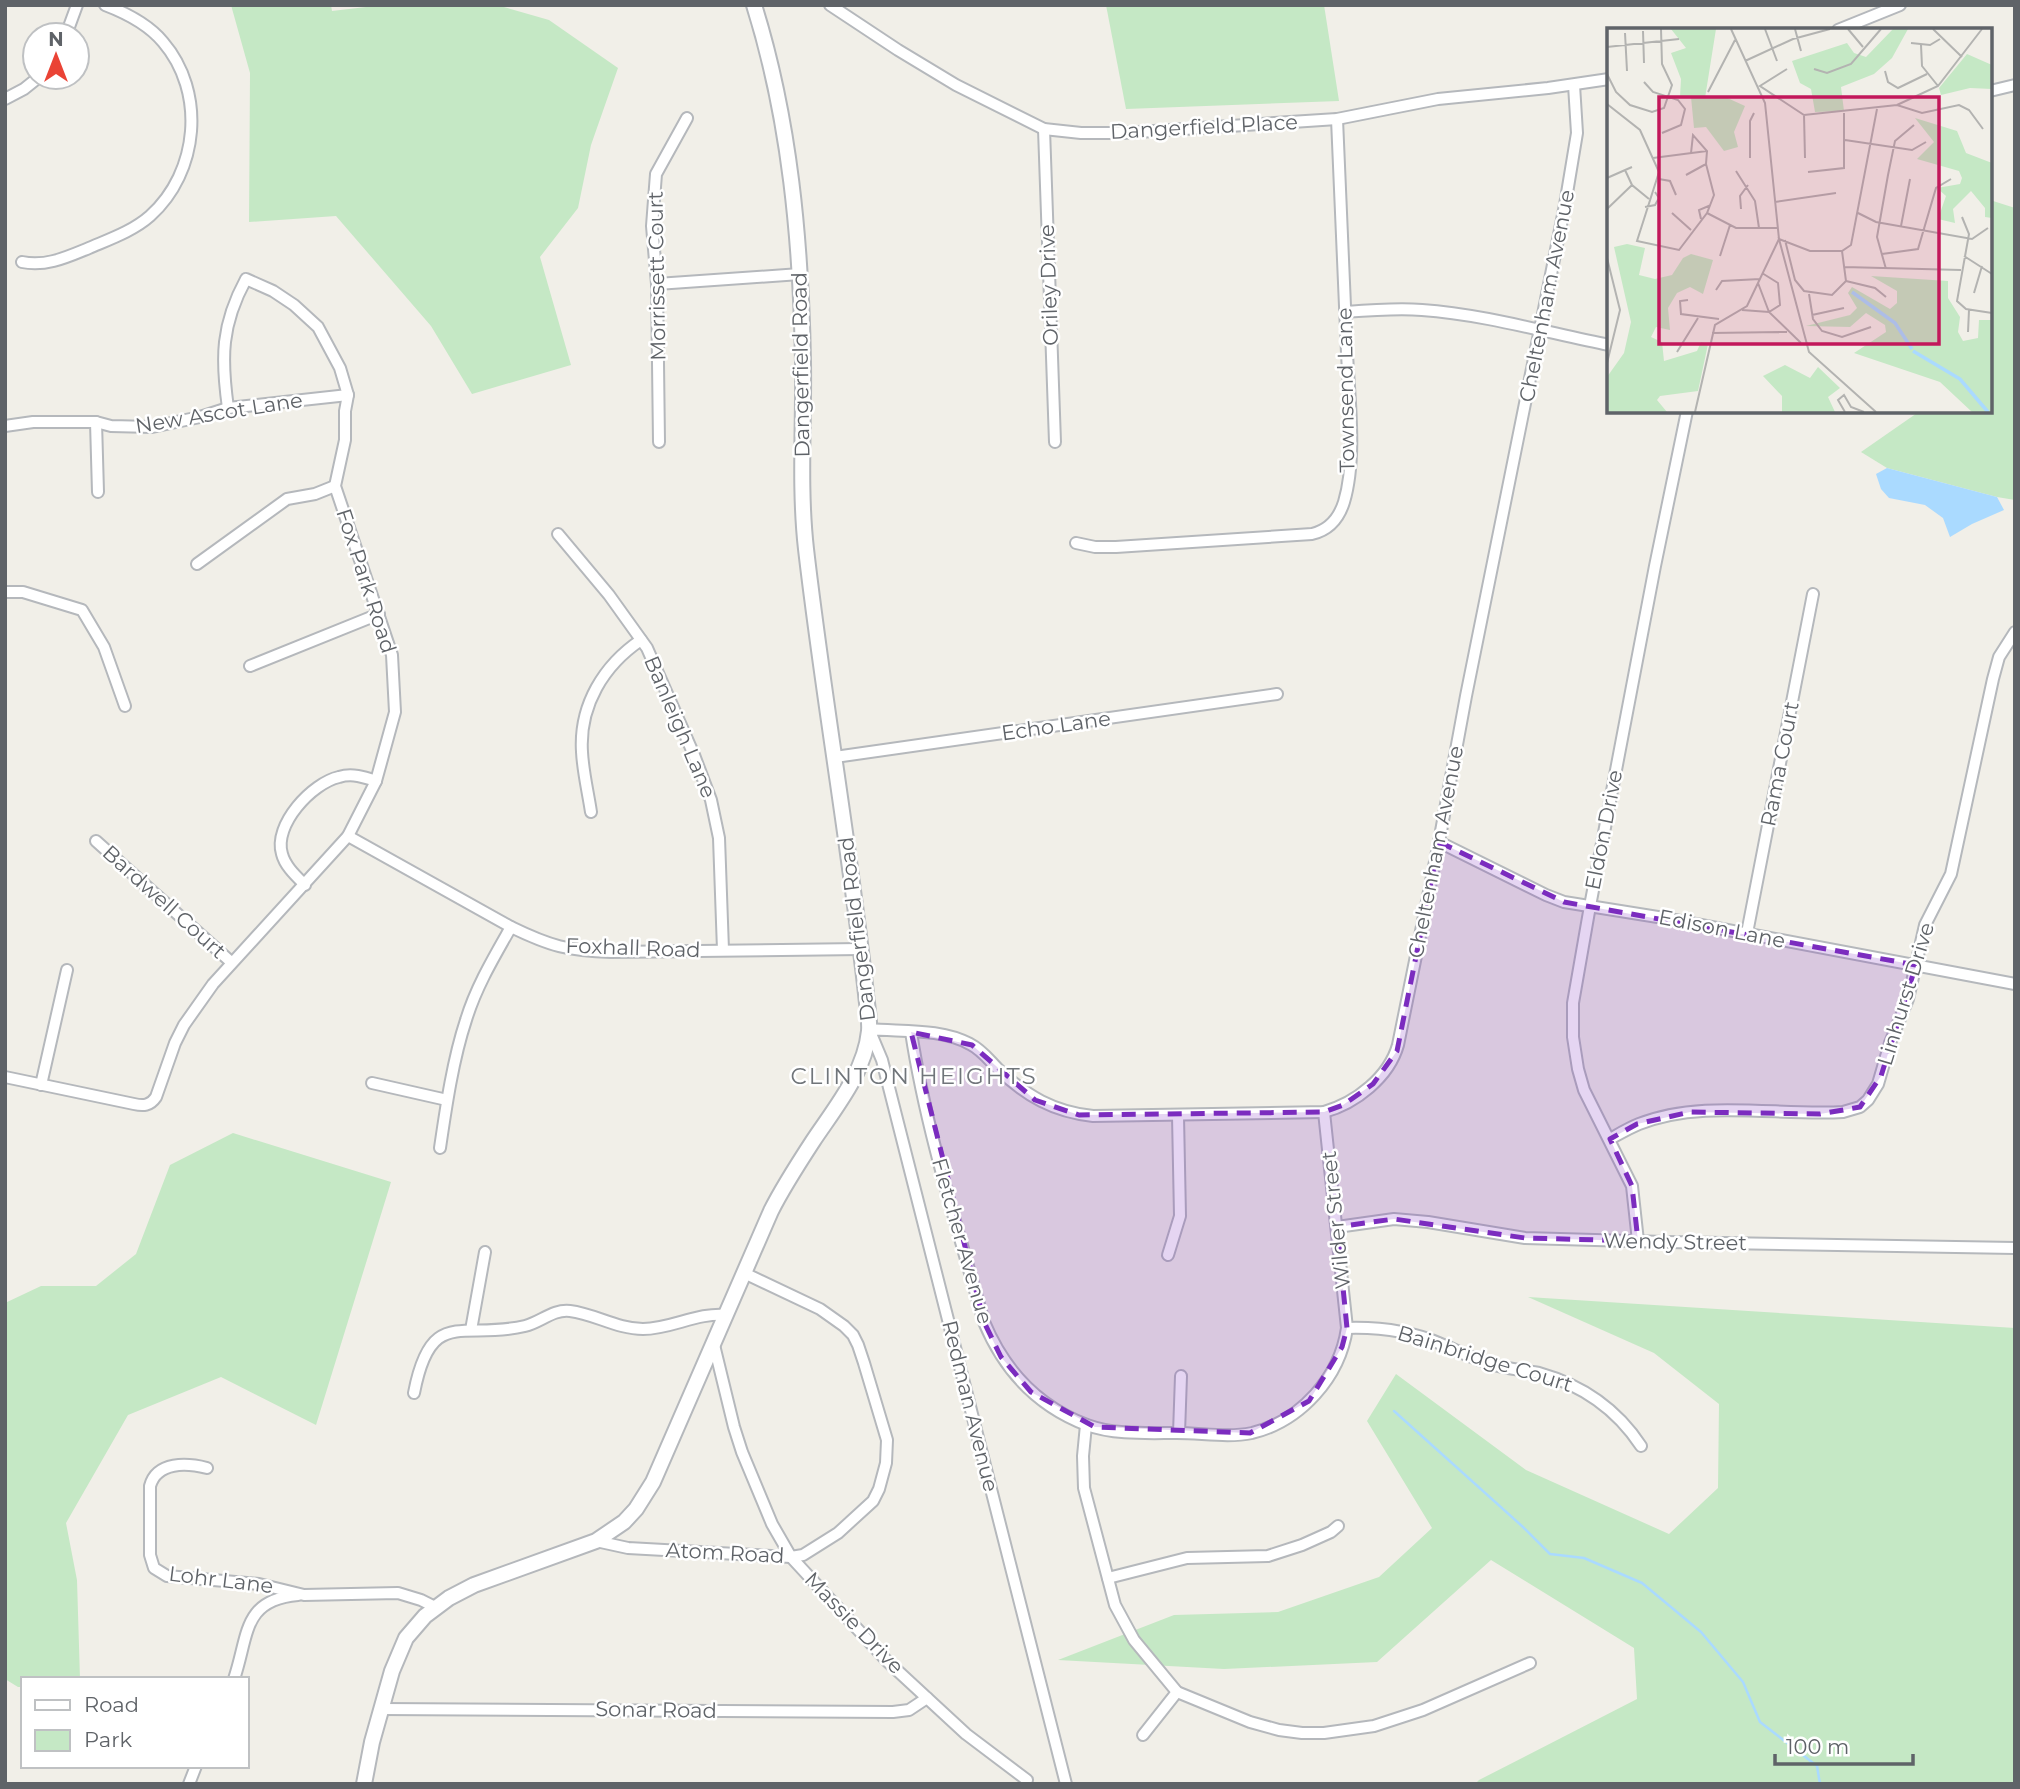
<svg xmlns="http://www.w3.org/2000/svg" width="2020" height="1789" font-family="Montserrat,sans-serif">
<rect width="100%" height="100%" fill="#f1efe8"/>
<g fill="#c5e8c5">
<polygon points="231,5 331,5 332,11 383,5 497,5 549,20 618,68 591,145 578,208 540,257 571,365 472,394 431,326 336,216 249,222 250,73"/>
<polygon points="1106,5 1324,5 1339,101 1126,109"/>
<polygon points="1990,200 2015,208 2015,500 1997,497 1887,468 1861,452 1920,411 1990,411"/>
<polygon points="233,1133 391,1182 316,1425 221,1377 128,1415 66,1523 77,1580 80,1679 23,1679 23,1687 18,1687 5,1679 5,1303 41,1286 96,1286 136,1254 170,1165"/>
<polygon points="1528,1297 2015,1328 2015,1784 1475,1784 1479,1780 1637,1699 1634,1648 1491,1560 1377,1662 1224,1669 1058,1660 1174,1615 1278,1612 1379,1577 1432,1528 1367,1421 1396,1374 1526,1470 1669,1534 1718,1488 1719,1404 1654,1353"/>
</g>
<polygon fill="#aadaff" points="1887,468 1997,497 2004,510 1972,524 1950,537 1943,518 1925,505 1889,498 1881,489 1876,474"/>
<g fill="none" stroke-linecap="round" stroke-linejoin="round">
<polyline stroke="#aadaff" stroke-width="2.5" points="1394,1411 1523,1527 1550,1554 1584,1558 1642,1583 1701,1632 1743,1682 1760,1722 1817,1766 1820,1784"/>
<defs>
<g id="minor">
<polyline points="830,5 898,50 956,85 1044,129 1081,133 1123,133 1337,119 1438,99 1548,88 1609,79"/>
<polyline points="1838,30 1900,5"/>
<polyline points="66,35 77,5"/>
<polyline points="1990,91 2015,85"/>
<polyline points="5,99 24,89 39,77"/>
<polyline points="1044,129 1055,442"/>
<path d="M22,262C46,267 67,257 89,248C110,239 133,231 150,216C199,172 206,92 163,42C149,25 126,13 105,5"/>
<polyline points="657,284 800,274"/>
<path d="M1345,312C1371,310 1396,308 1422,310C1482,314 1549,333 1609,345"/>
<polyline points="96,422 98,492"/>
<polyline points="5,426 33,422 96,422 111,426 152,427 200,417 228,408 348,395"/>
<polyline points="659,442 657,284 652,226 656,174 687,118"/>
<polyline points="558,534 609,595 647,648 694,755 711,800 719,838 723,950"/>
<path d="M1076,543L1095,547H1116L1312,534C1329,530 1339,518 1344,502C1357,459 1349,398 1347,353C1344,275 1340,197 1337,119"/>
<polyline points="197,564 287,499 315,494 335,486"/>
<polyline points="5,592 23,592 82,610 104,647 125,706"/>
<polyline points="250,666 379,614"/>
<polyline points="835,757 1277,694"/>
<path d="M591,812C588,792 583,772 582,752C579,705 604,665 641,640"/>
<path d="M348,836L511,927C550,946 568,951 611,952L861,949"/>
<polyline points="96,841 231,962"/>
<polyline points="1439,842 1546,895 1564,902 1664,918 2015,984"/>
<path d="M305,885C296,876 285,866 282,854C273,825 312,783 339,777C352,773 364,777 376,781"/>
<polyline points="1747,933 1813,594"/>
<path d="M911,1032C926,1130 957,1226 984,1322C1004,1370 1037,1406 1087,1425C1114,1435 1148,1433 1177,1433C1202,1433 1228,1438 1252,1433C1301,1421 1340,1377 1347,1328L1324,1112"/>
<path d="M5,1077L134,1104C143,1106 150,1106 156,1097L175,1043L184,1025L213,984L348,836L376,781L395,712L392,655L335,486L345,440V411L348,395L340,368L318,327L294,305L273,291L246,279C221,325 221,358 228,408"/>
<polyline points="372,1083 447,1100"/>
<polyline points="41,1085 67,970"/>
<path d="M1610,1139C1619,1134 1629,1128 1639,1124C1701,1099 1778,1116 1843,1112L1860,1107L1868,1100L1878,1084L1890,1043L1908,999L1925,925L1951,874L1993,679L1999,657L2015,632"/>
<path d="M440,1148C446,1107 453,1059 466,1020C476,987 494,957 511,927"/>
<polyline points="1337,1227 1394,1219 1428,1222 1525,1238 1665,1242 2015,1248"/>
<polyline points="1638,1241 1632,1186 1584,1090 1578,1069 1573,1037 1573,1003 1590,906 1655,566 1687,411"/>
<polyline points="1168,1255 1180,1216 1178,1116"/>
<path d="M1347,1328C1380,1327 1411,1331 1441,1344C1458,1351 1474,1359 1491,1364C1507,1369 1523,1370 1539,1373C1582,1385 1616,1408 1641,1446"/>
<polyline points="471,1330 485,1252"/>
<polyline points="714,1345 734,1427 742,1452 772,1524 791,1557 887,1661 966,1734 1027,1780"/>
<path d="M414,1393C431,1305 463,1341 525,1326C541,1322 553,1309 570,1311C595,1314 617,1329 643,1329C672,1329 697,1312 727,1315"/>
<polyline points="1086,1425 1083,1456 1084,1488 1115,1605 1134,1640 1177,1692 1250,1722 1279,1730 1302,1733 1324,1733 1374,1726 1423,1710 1530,1663"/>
<polyline points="1179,1433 1181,1376"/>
<path d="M207,1468C187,1463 157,1461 150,1486V1555L154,1568L167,1576L259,1584L304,1595L398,1593L421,1600L435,1607"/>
<polyline points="596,1541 628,1548 791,1557 803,1555 838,1533 873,1501 879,1489 886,1463 887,1440 864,1363 858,1345 853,1335 844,1326 820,1309 744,1273"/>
<polyline points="1108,1578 1187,1558 1268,1556 1302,1545 1331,1532 1338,1526"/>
<path d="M234,1679C249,1635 242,1600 298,1595"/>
<polyline points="381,1709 893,1712 909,1710 927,1698"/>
<polyline points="1143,1735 1177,1692"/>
<polyline points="189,1784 196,1766"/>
<path d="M1066,1784L882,1060L869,1029C902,1032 941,1028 970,1044C982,1050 989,1060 998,1069C1026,1096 1054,1112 1093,1116L1324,1112C1356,1103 1389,1077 1398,1045L1439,842L1466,696L1565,205L1577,133L1574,85"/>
</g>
<path id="tertiary" d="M364,1784L372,1742L392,1671L406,1638L425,1616L449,1598L474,1585L596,1541L624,1522L636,1509L653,1482L771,1211C783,1187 798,1164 813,1141C835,1108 865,1072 869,1031C870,1020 867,1006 866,994C862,957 857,920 852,883C837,771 819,661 806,549C799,487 804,424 803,362C801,242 790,120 754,5"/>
</defs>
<use href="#minor" stroke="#b5b8bc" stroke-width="14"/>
<use href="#tertiary" stroke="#b5b8bc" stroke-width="18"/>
<use href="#minor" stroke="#fff" stroke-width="10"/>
<use href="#tertiary" stroke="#fff" stroke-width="14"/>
</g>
<path fill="#7b2cbf" fill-opacity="0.2" stroke="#7b2cbf" stroke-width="5" stroke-dasharray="14 9" stroke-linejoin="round" d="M1439,842L1564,902L1916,965L1881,1076L1860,1107L1820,1114L1690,1112L1637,1124L1610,1139L1632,1186L1638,1241L1525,1238L1394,1219L1337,1227L1347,1328L1342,1347L1309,1401L1250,1433L1095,1427L1031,1392L1001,1357L984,1322L911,1032L972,1045L1035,1100L1079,1115L1324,1112L1343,1105L1373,1084L1397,1051Z"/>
<g text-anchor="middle" stroke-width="5" stroke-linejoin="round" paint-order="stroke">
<g font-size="21" fill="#5f6368" stroke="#fff">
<text transform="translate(1204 127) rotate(-3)" y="7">Dangerfield Place</text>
<text transform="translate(657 276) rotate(-91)" y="7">Morrissett Court</text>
<text transform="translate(1049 285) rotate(-92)" y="7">Oriley Drive</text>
<text transform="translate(1547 296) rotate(-79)" y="7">Cheltenham Avenue</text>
<text transform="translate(801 365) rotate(-91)" y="7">Dangerfield Road</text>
<text transform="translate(1346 390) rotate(-91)" y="7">Townsend Lane</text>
<text transform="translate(219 413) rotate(-9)" y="7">New Ascot Lane</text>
<text transform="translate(366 581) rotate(72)" y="7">Fox Park Road</text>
<text transform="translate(1056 726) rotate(-8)" y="7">Echo Lane</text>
<text transform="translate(680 727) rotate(67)" y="7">Banleigh Lane</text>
<text transform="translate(1780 764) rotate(-79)" y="7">Rama Court</text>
<text transform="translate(1604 830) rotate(-79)" y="7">Eldon Drive</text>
<text transform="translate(1436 852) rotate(-79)" y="7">Cheltenham Avenue</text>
<text transform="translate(164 902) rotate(42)" y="7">Bardwell Court</text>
<text transform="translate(857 929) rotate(-97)" y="7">Dangerfield Road</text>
<text transform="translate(1722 929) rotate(11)" y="7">Edison Lane</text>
<text transform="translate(633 948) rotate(2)" y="7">Foxhall Road</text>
<text transform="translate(1906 994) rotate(-73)" y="7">Linhurst Drive</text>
<text transform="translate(1336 1220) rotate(-96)" y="7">Wilder Street</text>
<text transform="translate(962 1241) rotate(74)" y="7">Fletcher Avenue</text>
<text transform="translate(1675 1242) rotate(1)" y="7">Wendy Street</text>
<text transform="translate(1485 1359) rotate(17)" y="7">Bainbridge Court</text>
<text transform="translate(970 1406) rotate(76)" y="7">Redman Avenue</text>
<text transform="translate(725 1553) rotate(3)" y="7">Atom Road</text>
<text transform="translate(221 1580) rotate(7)" y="7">Lohr Lane</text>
<text transform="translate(854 1623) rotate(46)" y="7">Massie Drive</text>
<text transform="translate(656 1710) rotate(1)" y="7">Sonar Road</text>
</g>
<g font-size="23" letter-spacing="2" fill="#70757a" stroke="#fff">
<text x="914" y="1084">CLINTON HEIGHTS</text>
</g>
</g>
<g transform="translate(1607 28)">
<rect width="385" height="385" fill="#f1efe8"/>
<path d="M64,1H109L98,70L116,68L138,78L127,104L131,119L117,123L99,99L87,100L84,69H73L74,51L64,25L79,20ZM286,1H301L285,30L267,46L234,59L237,83L208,84L204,61L193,55L185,33L240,15L247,25L259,29ZM360,26L385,37V61L363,60L334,67L332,60ZM308,90L350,103L359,125L385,135V190L378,189V180L364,163L346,181L348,195L331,191L339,168L330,160L353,156L355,150L352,143L310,131L327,114ZM20,216L38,220L32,247L48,251L65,247L76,230L84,226L106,232L96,266L83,259L70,265L61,280L63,302L49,299L44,309L55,314L57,333L90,323L94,314L101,316L91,363L53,368L50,372L60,384H0V349L17,325L24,294L7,219ZM264,248L341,253V270L353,289L351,304L356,313L371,310L372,292H385V384H365L333,354L247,325L279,304L278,297L259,285L243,299L199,298L243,287L250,280L241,265L245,259L283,281L290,275V263ZM178,337L203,350L211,339L233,360L221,369L228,384H175V368L156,348Z" fill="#c5e8c5"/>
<path fill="none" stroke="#aadaff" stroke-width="3.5" d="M245,264L288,295L305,321M306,323L353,351L381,384"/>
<path fill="none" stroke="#b3b3b1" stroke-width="2" d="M158,1L170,33M188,1L194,23M241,1L256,19M326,1L355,29M36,3L37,35M18,5L20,43M304,15L323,17L333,11M314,17L315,38L331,58M0,19L72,11M138,33L186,11L223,1M180,41L153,58L197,87L290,77L315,85L352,77L362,82L376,101M207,41L220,45L244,36L274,1M278,43L281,54L291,60L320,46M0,46L9,64L23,77L45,84L57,80L65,57L55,36L54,1M37,54L46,64L71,72L78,81L74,97L55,105M101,64L128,12M0,76L33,102L52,144L30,213L72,222L100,185L107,167L99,136L100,123L86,107L84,125M290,77L331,58L375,1M197,87L198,130M238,112L305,122L319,114M46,130L100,123M143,130V93L147,85M18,142L25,157L42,171M129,143L148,173L152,200M201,144L237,140V85M79,147L99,136M0,150L25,139M52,151L63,153L69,167M168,174L229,165M38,179L48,177L52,170L48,164M0,181L25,157M134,181L133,168L141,157M65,185L84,202M100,185L129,200H171M251,185L269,194L365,211L381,200M355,189L362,206L350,273L359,281L385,285M94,191L92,182L104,177M294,198L303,151M178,212L188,252L197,263L225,267L239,253M235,223L239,253M275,226L311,221L329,160L344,151M113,228L123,197M357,228L385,246M0,230L13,282L0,335M237,239L354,242M279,241L270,209L281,147L288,113L307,97M239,253L268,260L279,269M151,255L162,284L194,315M109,262L115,253L153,251M367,265L375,238M202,266L206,291L215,303L235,309L264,299M81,272L73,273L74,286L112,291M135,282L162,284L173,277L171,255L155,245M205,287L237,280M361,304L362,282M105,305L180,304M70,324L91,290M88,384L108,297L140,278L172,211L158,75L124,1M238,384L231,372L237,367L244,379L257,384M269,384L202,324L172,211L203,223H235L244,217L270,81"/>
<path fill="#c2185b" fill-opacity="0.15" stroke="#c2185b" stroke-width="3.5" d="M52,69H332V316H52Z"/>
<rect width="385" height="385" fill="none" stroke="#5f6368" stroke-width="3.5"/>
</g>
<rect width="2020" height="1789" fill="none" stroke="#5f6368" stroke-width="14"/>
<rect x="21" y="1677" width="228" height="91" fill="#ffffff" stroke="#bfc1c3" stroke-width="2"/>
<rect x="35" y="1700" width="35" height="10" fill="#ffffff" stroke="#bfc1c3" stroke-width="2"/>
<text x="84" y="1712" font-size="21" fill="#5f6368">Road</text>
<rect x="35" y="1730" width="35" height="21" fill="#c5e8c5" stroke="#bfc1c3" stroke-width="2"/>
<text x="84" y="1747" font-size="21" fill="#5f6368">Park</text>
<g transform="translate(56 56)"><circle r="33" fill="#ffffff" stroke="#bfc1c3" stroke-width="2"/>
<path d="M0-5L12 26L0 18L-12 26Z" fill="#ea4335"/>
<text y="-10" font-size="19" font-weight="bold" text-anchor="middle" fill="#5f6368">N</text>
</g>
<path d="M1775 1754v10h138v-10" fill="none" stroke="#5f6368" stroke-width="3.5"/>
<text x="1786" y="1754" font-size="21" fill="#5f6368" stroke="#ffffff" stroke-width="5" paint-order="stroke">100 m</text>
</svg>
